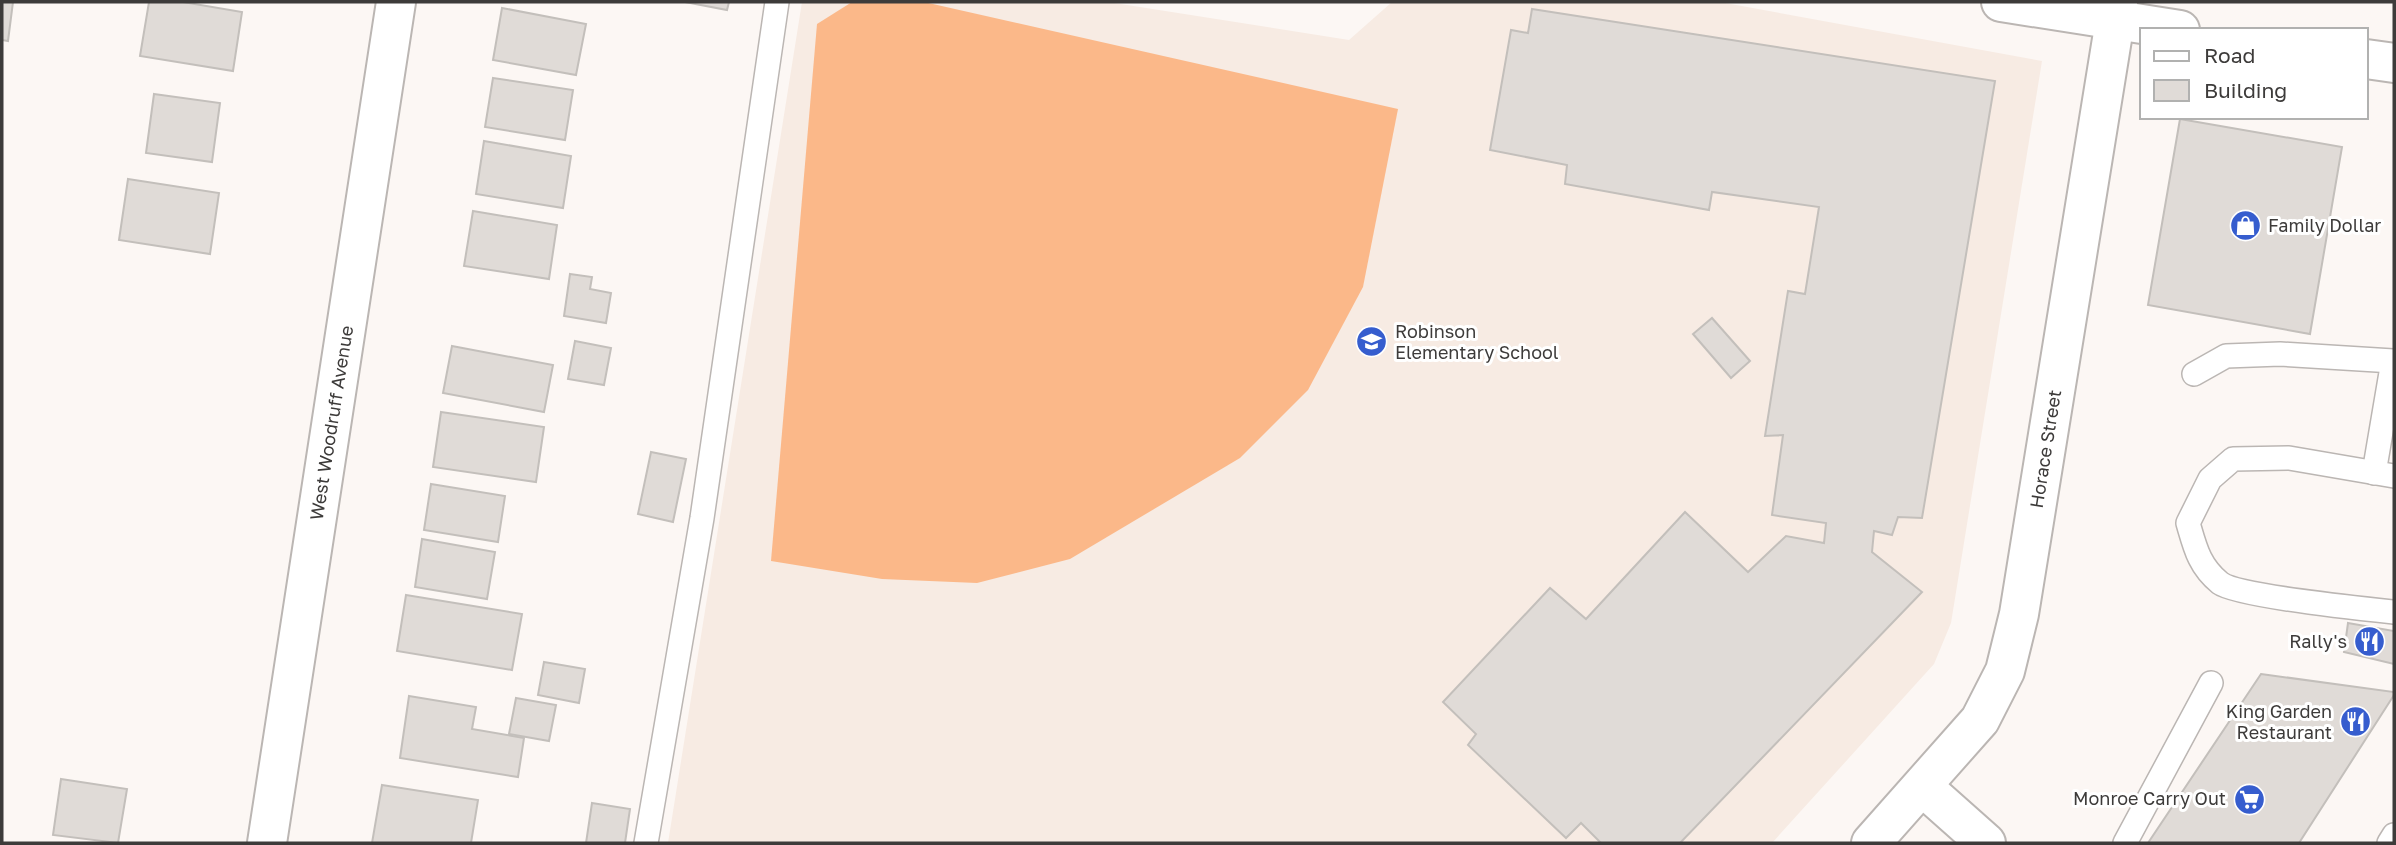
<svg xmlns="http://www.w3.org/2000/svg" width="2396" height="845" font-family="'Golos Text',sans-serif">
<rect width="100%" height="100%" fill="#fcf7f4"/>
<polygon fill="#f7ebe3" points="802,2 1108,2 1349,40 1392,2 1720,2 2042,61 1951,623 1934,664 1772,843 668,843"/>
<polygon fill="#fbb889" points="852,2 924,2 1398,109 1363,287 1308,390 1240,458 1070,559 977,583 882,579 771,561 817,24"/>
<g fill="#e0dbd7" stroke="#c3bfbb" stroke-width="2">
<polygon points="2,2 13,2 8,41 2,40"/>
<polygon points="149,2 183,2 242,12 233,71 140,56"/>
<polygon points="685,2 729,2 727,10"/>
<polygon points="502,8 586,24 576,75 493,60"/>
<polygon points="1532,9 1995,81 1922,518 1898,517 1892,535 1874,531 1872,552 1922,592 1680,843 1601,843 1581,823 1566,838 1468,745 1476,734 1443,702 1550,588 1586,619 1685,512 1748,572 1786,536 1824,543 1826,523 1772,515 1783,435 1765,436 1788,291 1805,294 1819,207 1712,192 1709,210 1565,184 1567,165 1490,150 1511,30 1528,33"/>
<polygon points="493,78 573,90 565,140 485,127"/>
<polygon points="154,94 220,103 212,162 146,153"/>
<polygon points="2180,119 2342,147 2310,334 2148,305"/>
<polygon points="484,141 571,156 563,208 476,194"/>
<polygon points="128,179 219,193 210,254 119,240"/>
<polygon points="473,211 557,225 549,279 464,266"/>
<polygon points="570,274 592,277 590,289 611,293 606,323 564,316"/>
<polygon points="1712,318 1750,361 1731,378 1693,334"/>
<polygon points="575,341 611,348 604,385 568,379"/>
<polygon points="452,346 553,365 544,412 443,393"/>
<polygon points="441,412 544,427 536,482 433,467"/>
<polygon points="651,452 686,459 673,522 638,514"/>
<polygon points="431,484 505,496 498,542 424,530"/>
<polygon points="422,539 495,552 487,599 415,587"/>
<polygon points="406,595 522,614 512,670 397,651"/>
<polygon points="2348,623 2394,631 2394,664 2344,652"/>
<polygon points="544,662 585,669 579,703 538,695"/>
<polygon points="2261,674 2394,692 2394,695 2299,843 2148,843"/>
<polygon points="409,696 476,707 472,729 524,738 518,777 400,758"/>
<polygon points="516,698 556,705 549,741 509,734"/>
<polygon points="61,779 127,789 118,843 53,835"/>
<polygon points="382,785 478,800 471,843 372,843"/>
<polygon points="592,803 630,809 625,843 586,843"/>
</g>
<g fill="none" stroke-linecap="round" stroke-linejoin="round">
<defs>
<g id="lane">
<polyline points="2194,374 2226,356 2280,354 2393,361 2374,473"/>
<path d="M2394,476L2289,458L2233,459L2210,479L2188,523C2195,547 2199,566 2220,583C2237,596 2365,609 2394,612"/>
<polyline points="646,843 702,518 777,2"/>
<polyline points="2125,843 2211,683"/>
<polyline points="2389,843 2394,835"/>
</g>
<g id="street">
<polyline points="2001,2 2180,30"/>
<polyline points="2366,59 2394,63"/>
<polyline points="1923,787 1986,843"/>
<polyline points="267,843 396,2"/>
<polyline points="1871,843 1980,720 2005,671 2019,614 2118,2"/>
</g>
</defs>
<use href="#lane" stroke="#bbb6b3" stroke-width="26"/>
<use href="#street" stroke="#bbb6b3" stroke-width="42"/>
<use href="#lane" stroke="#fff" stroke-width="23"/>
<use href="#street" stroke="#fff" stroke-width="38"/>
</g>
<defs>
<symbol id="shop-disc" viewBox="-11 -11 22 22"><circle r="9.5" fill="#365dce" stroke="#fff"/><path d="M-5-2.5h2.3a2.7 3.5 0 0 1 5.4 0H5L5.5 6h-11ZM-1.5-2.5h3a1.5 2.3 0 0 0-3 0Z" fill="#fff"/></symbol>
<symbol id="school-disc" viewBox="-11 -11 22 22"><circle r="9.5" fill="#365dce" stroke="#fff"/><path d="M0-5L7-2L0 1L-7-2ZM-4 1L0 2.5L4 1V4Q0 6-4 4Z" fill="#fff"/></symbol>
<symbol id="restaurant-disc" viewBox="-11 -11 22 22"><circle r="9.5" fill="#365dce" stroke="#fff"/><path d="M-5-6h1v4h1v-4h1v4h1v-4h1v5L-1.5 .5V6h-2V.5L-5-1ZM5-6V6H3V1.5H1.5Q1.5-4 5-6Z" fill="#fff"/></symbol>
<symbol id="supermarket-disc" viewBox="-11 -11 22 22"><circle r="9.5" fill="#365dce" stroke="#fff"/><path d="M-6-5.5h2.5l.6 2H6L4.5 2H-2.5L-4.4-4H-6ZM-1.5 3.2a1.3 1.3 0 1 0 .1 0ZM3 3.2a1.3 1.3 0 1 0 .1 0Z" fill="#fff"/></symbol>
</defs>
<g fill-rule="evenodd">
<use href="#shop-disc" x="2228" y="208" width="35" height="35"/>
<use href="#school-disc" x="1354" y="324" width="35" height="35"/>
<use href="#restaurant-disc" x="2352" y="624" width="35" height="35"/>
<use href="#restaurant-disc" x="2338" y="704" width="35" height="35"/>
<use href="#supermarket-disc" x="2232" y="782" width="35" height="35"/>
</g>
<g text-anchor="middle" stroke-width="6" stroke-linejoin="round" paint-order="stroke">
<g font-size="18" fill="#3d3b3a" stroke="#fff" text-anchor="end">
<text x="2268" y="232" text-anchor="start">Family Dollar</text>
<text x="1395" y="338" text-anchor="start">Robinson<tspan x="1395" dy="21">Elementary School</tspan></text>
<text x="2347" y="648">Rally's</text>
<text x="2332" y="718">King Garden<tspan x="2332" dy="21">Restaurant</tspan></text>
<text x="2226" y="805">Monroe Carry Out</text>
</g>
<g font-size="18" fill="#3d3b3a" stroke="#fff">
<text transform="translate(332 423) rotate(-81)" y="6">West Woodruff Avenue</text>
<text transform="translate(2046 449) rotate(-81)" y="6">Horace Street</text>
</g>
</g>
<rect width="2396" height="845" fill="none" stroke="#3d3b3a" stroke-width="7"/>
<rect x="2140" y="28" width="228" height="91" fill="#ffffff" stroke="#b1b1b0" stroke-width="2"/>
<rect x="2154" y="51" width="35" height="10" fill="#ffffff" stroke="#b1b1b0" stroke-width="2"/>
<text x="2204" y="63" font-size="21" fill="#3d3b3a">Road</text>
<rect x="2154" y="80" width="35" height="21" fill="#e0dbd7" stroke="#b1b1b0" stroke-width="2"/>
<text x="2204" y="98" font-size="21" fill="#3d3b3a">Building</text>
</svg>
